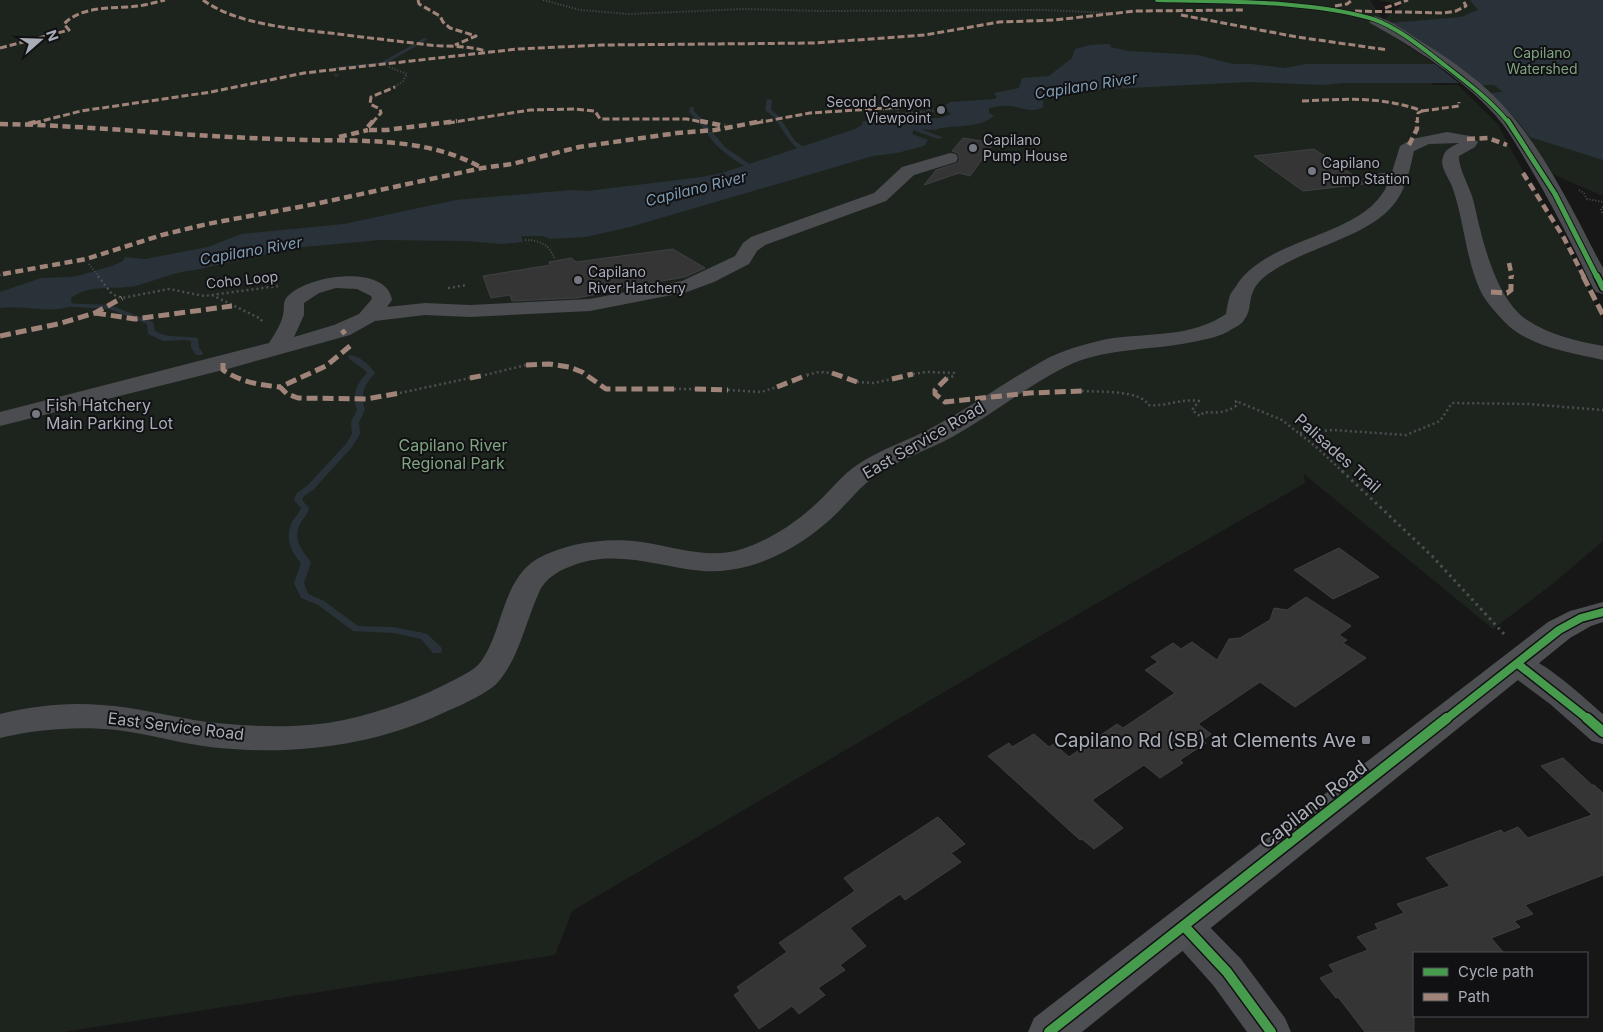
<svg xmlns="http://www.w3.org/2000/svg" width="1603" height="1032" font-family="Inter,sans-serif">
<rect width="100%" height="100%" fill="#171717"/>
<polygon fill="#1d241e" points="0,0 1370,0 1383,20 1402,5 1378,0 1603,0 1603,196 1552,174 1491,94 1382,29 1435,64 1326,65 1345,83 1431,83 1433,85 1458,85 1499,125 1506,141 1575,261 1603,321 1603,541 1555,582 1493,629 1304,474 1305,483 985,668 572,911 555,955 64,1032 0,1032"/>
<g fill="#2a3239">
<polygon points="1470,0 1603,0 1603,160 1530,137 1517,120 1490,93 1503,92 1494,85 1481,85 1390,23 1461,17 1478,10"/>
<path d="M1107,44L1111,45L1110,47L1129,51L1198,55L1233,64H1251L1284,68L1306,64H1435L1459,83H1345L1322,85L1249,82L1071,91L1059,94L1043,100V107C1031,114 1023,107 1010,106C1003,105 996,107 989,108V113L994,116C982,127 956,126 940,128L936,130L914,129L912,134L928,140L924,146L897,153L873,156L630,227L585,237L550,239L543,236H521L523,242L502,244L467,241L379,240L294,248L195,270C173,272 155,281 135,286C113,290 90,284 71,298L72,306C49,314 24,305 0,308V292L41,278L71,277L81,275L112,266L123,261L125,257L145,259L208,247L241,234L344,224L456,200L572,190L587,191L702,177L722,173L855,129L862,125L863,121L940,118L951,114L943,107L950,102L995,99L997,97L994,93L1019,88L1022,78L1049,76L1072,58L1075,49L1090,45Z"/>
</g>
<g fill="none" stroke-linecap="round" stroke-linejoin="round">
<g fill="#2a3239" fill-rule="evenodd">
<polygon points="424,38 428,39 421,43 417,42"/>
<polygon points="414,44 418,45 385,64 336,69 334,68 336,67 382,62"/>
<polygon points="334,74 338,74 339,76 335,77"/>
<polygon points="767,99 772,100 771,110 779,116 779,118 775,118 765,110"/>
<polygon points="690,107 694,107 694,111 701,118 701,120 697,120 689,112"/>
<path d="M778,121H782L795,141L812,153V155C797,155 785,133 777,122Z"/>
<polygon points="701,123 705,123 710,130 709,131 705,131 700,124"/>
<polygon points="907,124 942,137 943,138 938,139 905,127 904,126"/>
<path d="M708,132H712L726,148L757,169V171H753C736,161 718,151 707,133Z"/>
<path d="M59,303L110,305L153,322L155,331C169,339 181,335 198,338L199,348L203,353L202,355H196L191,348V341L184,340L163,341L148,334L147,324L109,309L57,306L56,305Z"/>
<path d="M349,355C358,355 370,365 375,373C364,385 360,394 365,410L359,422L360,434L352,447L313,490L304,496L302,500L309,508C308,514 304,517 301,522C292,540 301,549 311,562L304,583L308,594L324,601L358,626L393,627L424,633L427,634L441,647L442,650L441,653H433L421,639L393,633L353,631L318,605L301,598L294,583L301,563C290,551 285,537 292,522C295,517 299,514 301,508L294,500L297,493L307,486L346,444L352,434L351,422L357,410C352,395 356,384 367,373C362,366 354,364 348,357Z"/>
</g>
</g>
<g fill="#353536" stroke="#3f4043">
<polygon points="963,138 994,143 970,176 959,173 924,185 936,170 958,163 960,159 958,153 952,151"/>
<polygon points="1314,149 1361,180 1364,184 1303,191 1254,156"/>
<polygon points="673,249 705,268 685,277 603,291 604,293 576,298 512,301 510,295 491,298 483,276 550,265 549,262 571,258 576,262"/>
<polygon points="1339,548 1379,577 1333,599 1294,570"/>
<polygon points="1306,597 1351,626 1339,635 1347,640 1343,643 1366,658 1295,707 1260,682 1198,724 1211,734 1203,740 1206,743 1180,760 1183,763 1160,778 1144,765 1092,800 1123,828 1094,849 1082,839 1080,840 988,756 1009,743 1012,747 1034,734 1049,747 1054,744 1069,757 1117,724 1123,728 1175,693 1145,670 1158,662 1151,657 1173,643 1181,649 1192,642 1217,660 1229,639 1240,638 1270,620 1274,608 1287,610"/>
<polygon points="1563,758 1592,785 1594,785 1603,793 1603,875 1525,905 1533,914 1514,921 1520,927 1491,938 1504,953 1414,953 1414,1032 1365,1032 1338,997 1336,998 1320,978 1334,972 1329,965 1368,950 1357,937 1378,929 1375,924 1404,913 1397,904 1450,886 1426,858 1501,830 1504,833 1518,827 1528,838 1592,815 1541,766"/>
<polygon points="938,817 965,844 951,853 961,862 905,900 900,894 850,928 866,946 840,965 845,970 818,988 825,995 799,1014 792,1006 759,1029 734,995 740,991 737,987 787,952 779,943 855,891 844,878"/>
</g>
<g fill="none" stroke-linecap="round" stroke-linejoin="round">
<g stroke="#4d4e52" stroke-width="2" stroke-dasharray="1 2" stroke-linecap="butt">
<polyline points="543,0 580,10 630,14 744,9 821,11 1045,10 1111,13"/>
<polyline points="389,67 407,74 403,81 395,87"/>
<polyline points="912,107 926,106 929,111"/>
<polyline points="897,109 899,114 941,110"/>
<polyline points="883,110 913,107"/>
<polyline points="1579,190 1584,193 1587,199 1603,202"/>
<polyline points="1603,207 1601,209 1603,215"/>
<path d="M525,240C539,240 549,244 554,258"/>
<polyline points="89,264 99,277"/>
<polyline points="0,275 3,274"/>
</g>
<g stroke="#4d4e52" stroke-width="2.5" stroke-dasharray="2 3" stroke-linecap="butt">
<polyline points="98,276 112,294 122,298 169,289 204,296 278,286"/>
<polyline points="448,288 467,285"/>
<polyline points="212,295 261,319 263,324"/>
<polyline points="913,374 927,372 954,373 954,376 947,378"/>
<polyline points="485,375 526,365"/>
<polyline points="807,375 819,372 832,373"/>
<polyline points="857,382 874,383 892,379"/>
<polyline points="674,389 695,389"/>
<polyline points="728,390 761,392 777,387"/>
<path d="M1082,391C1098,392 1142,390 1148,405C1166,407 1181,398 1199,401L1192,410L1200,416L1204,412C1216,413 1227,413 1237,405L1236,401L1282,420L1315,446L1343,472"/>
<polyline points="400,393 470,378"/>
<polyline points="1300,433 1333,430 1406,435 1440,421 1452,403 1528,404 1603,410"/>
</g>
<polyline stroke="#4d4e52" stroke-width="3" stroke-dasharray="2.5 4" stroke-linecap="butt" points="1342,471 1432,556 1504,634"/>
<g fill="#4b4c50" fill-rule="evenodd">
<path d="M1375,16C1391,20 1408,33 1422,42C1453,61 1484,83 1508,111C1543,150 1573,210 1597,257L1603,268V294L1596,292L1593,288C1573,246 1553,206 1529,166C1519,149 1509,131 1496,116C1461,77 1415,48 1370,23L1369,20Z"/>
<path d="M1447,132L1470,136L1478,142L1475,147L1459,156C1458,168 1471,189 1474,203C1482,239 1495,298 1527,320C1550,335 1576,341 1603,346V360C1573,353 1535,348 1510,327C1502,320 1485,301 1481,292C1466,261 1464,221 1453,189C1450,179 1439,167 1443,157C1445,149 1453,146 1459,143L1429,144L1414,151C1410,168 1407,185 1397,200C1371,239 1300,247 1263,278C1245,294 1254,308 1244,320C1242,324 1236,327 1232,329C1221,337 1206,339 1193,342C1150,351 1105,347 1065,367C1026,387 992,414 954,436C929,450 899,459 875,476C861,486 850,500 838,512C814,536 782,557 749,566C734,570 719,572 703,571C659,567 618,549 574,565C560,570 549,576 541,588C526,619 521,654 499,681C491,692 457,707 443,713C371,747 289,756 210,747C179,743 148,734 117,730C77,726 38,729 0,738V714C33,706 67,702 101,705C137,707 172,717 207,722C251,727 301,729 344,720C384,711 420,698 456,679C467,673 477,669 484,657C503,627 503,580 537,559C567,542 609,537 642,542C675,547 710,560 742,549C770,540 797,522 818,502C831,490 842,475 857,465C882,448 911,440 937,425C976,404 1011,378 1050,357C1070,348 1091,342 1113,338C1152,333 1192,337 1226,314C1227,308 1228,301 1230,295C1232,291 1236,287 1238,283C1274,234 1366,237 1388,183H1366L1363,179L1366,175L1392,172L1400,146L1412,139Z"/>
<path d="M950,153L956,154L958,158L956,162L914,175L886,201L765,245L757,251L749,264L714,282L687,292L590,311L470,317L425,315L375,321L350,335L231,368L0,426V412L269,343C274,335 281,325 283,315C285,308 282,303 287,297C308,274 387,264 392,300L387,307L425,303L470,305L590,299L682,281L735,256L743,243L751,237L874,193L902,167ZM336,288L357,289L371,296L372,299L359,314L334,325L294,337L304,315V303L319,293Z"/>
<path d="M1518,653C1545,661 1581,695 1603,714V744L1592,741L1550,704L1507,672L1503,664L1507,656Z"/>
<polygon points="1184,909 1197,914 1241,959 1285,1018 1291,1032 1247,1032 1213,985 1171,938 1165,926 1171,914"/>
</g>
<polygon fill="#4d4f52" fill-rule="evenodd" points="1603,602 1603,622 1591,626 1570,638 1082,1032 1028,1032 1034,1018 1548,622 1570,611"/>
<g stroke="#a18479" stroke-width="3" stroke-dasharray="7 3" stroke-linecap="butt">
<path d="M203,0C237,25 296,29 338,34C368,38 398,41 429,45C447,47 467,45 485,51"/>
<polyline points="418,0 419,4 440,16 443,22 450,28 476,36 455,45"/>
<polyline points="1335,6 1347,4 1352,0"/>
<polyline points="1385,8 1408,0"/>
<polyline points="1355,11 1444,13 1456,11 1466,6 1463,0"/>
<polyline points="1181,15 1297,37 1388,50"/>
<path d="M0,48L69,30L64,24C82,5 114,9 138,6C147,5 156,2 165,0"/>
<path d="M1302,101C1343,99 1383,96 1422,111L1418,113L1417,123"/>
<polyline points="1422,111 1459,106 1459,102"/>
<polyline points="34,123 81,111 211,92 304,73 518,49 602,45 815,43 925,35 999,22 1055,20 1135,11 1245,10"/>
<polyline points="372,123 381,113 380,109 370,104 371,97 395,87"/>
<polyline points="448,123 530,110 574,109 595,111 600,119 687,119 707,123"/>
<polyline points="756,123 810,113 903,107"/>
</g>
<g stroke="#a18479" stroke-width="4.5" stroke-dasharray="8 4.5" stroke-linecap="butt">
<polyline points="373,121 367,128 368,130 387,130 457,121"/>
<polyline points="700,121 725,126"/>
<path d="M0,124C71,125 142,132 213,136C244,138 276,139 308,140C367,141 429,138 482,168"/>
<polyline points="28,124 39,121"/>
<polyline points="339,137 368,130"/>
<polyline points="1467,139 1488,138 1507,145"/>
<polyline points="1409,145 1417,129 1417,121"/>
<polyline points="1523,173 1564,238 1584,277"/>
<polyline points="1509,263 1512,277"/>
<polyline points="3,274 86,259 162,235 207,224 315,204 482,168 512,164 579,147 677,133 715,130 763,121"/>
</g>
<g stroke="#a18479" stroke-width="5" stroke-dasharray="11 5" stroke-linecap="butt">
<polyline points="1583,276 1603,315"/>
<polyline points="1491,292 1507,293 1511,290 1511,276"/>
<polyline points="95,313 135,319 232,306"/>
<polyline points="342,330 345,334"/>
<polyline points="0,336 58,324 95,313 122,298"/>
<polyline points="350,346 326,366 280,387 287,394 298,398 366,399 400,393"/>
<path d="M223,363V370C241,382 259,385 280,387"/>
<polyline points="526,365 549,364 569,367 582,372 606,389 674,389"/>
<polyline points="832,373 857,382"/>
<polyline points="470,378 485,375"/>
<polyline points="947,378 935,390 935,394 945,402 1029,393 1082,391"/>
<polyline points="892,379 913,374"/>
<polyline points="777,387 807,375"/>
<polyline points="695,389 728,390"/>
</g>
<defs>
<path id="cycleway-far4" d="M1157,0C1223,2 1311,0 1373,19C1399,28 1425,50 1447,67C1469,84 1491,101 1509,123"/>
<polyline id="cycleway-far3" points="1508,121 1555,194 1597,277"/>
<polyline id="cycleway-far2" points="1597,276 1603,288"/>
<g id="cycleway-far1">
<polyline points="1518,664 1589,720"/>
<polyline points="1445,720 1559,630 1581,618 1603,612"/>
</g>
<g id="cycleway">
<polyline points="1587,718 1603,732"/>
<polyline points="1184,926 1227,972 1271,1032"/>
<polyline points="1049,1032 1447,718"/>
</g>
</defs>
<use href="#cycleway-far4" stroke="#111113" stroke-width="5.5"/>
<use href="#cycleway-far3" stroke="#111113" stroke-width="7"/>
<use href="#cycleway-far2" stroke="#111113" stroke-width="9"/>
<use href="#cycleway-far1" stroke="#111113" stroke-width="11"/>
<use href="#cycleway" stroke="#111113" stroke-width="13"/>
<use href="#cycleway-far4" stroke="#469c4c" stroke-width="4"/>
<use href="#cycleway-far3" stroke="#469c4c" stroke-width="5"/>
<use href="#cycleway-far2" stroke="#469c4c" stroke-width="6"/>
<use href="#cycleway-far1" stroke="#469c4c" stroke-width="8"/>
<use href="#cycleway" stroke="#469c4c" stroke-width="10"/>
</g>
<g fill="#757880" stroke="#111113" stroke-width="2">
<circle cx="941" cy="110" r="5"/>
<circle cx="973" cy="148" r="5"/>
<circle cx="1312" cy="171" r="5"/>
<circle cx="578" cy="280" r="5"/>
<circle cx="36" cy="414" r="5"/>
<rect x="1361" y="735" width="10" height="10" rx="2.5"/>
</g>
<g text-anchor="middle" stroke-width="4" stroke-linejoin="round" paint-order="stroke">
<g font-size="14" fill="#7fa381" stroke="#111113">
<text x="1542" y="58">Capilano<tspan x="1542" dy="16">Watershed</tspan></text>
</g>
<g font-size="14" fill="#a8adb8" stroke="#111113" text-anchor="start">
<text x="931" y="107" text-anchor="end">Second Canyon<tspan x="931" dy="16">Viewpoint</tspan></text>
<text x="983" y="145">Capilano<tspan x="983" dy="16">Pump House</tspan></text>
<text x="1322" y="168">Capilano<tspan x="1322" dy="16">Pump Station</tspan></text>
<text x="588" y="277">Capilano<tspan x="588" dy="16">River Hatchery</tspan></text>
</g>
<g font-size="14" fill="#a8adb8" stroke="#111113">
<text transform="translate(242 280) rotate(-6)" y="5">Coho Loop</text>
</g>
<g font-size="15" font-style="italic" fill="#7f9bb3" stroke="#111113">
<text transform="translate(1086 86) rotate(-9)" y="5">Capilano River</text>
<text transform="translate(696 189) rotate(-14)" y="5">Capilano River</text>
<text transform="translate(251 251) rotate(-10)" y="5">Capilano River</text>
</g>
<g font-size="16" fill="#a8adb8" stroke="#111113" text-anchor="start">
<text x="46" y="411">Fish Hatchery<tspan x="46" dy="18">Main Parking Lot</tspan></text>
</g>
<g font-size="16" fill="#a8adb8" stroke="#111113">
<text transform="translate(923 440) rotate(-30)" y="6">East Service Road</text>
<text transform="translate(1338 453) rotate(42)" y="6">Palisades Trail</text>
<text transform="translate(176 726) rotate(7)" y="6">East Service Road</text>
</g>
<g font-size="16" fill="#7fa381" stroke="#111113">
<text x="453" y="451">Capilano River<tspan x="453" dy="18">Regional Park</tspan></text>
</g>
<g font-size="19" fill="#a8adb8" stroke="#111113" text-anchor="end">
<text x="1356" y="747">Capilano Rd (SB) at Clements Ave</text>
</g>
<g font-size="19" fill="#a8adb8" stroke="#111113">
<text transform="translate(1313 804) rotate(-38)" y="7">Capilano Road</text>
</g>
</g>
<rect x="1413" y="952" width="175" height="65" fill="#111113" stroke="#4d4f55"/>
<rect x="1423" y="968" width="25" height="8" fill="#469c4c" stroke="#4d4f55"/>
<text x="1458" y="977" font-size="15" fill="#a8adb8">Cycle path</text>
<rect x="1423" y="993" width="25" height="8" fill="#a18479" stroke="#4d4f55"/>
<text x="1458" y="1002" font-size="15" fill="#a8adb8">Path</text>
<g transform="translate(40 40) rotate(70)" stroke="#111113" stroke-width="4" paint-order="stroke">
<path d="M0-4L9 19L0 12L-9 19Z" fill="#a8adb8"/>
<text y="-8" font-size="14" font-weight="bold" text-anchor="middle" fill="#a8adb8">N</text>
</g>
</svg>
